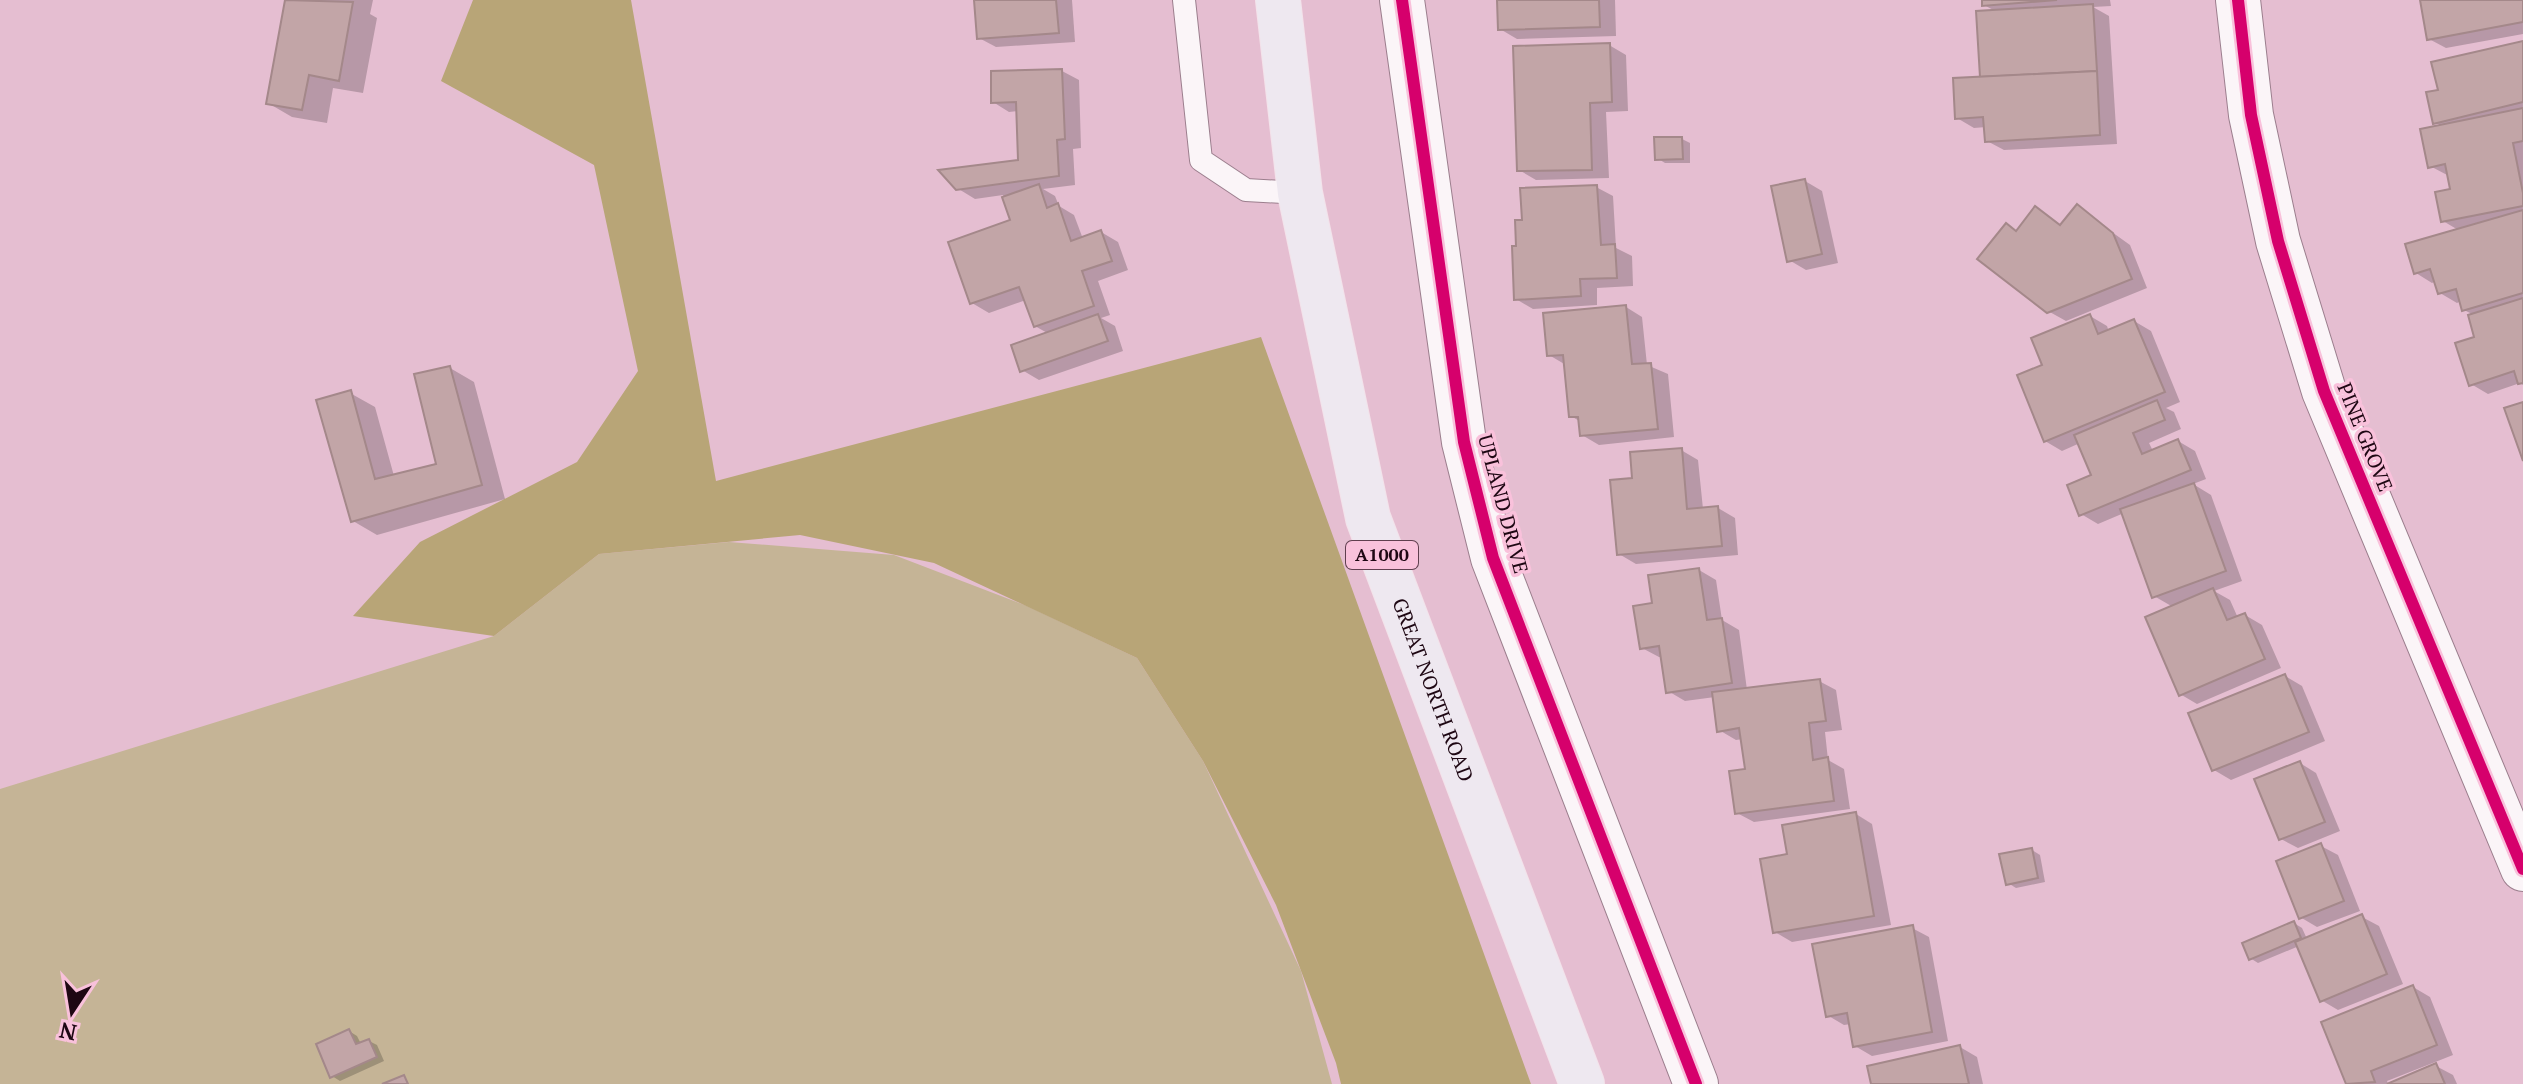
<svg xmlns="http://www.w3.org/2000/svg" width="2523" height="1084" font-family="'PT Serif',serif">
<rect width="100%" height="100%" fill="#e5bed1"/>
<polygon fill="#c5b496" points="729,542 894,555 1027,606 1137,658 1203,761 1301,971 1332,1084 0,1084 0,789 494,636 599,554"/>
<polygon fill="#b8a577" points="473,0 631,0 716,481 1261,337 1531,1084 1341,1084 1336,1063 1276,905 1203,761 1137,658 934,563 800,535 599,554 494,636 353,616 420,542 577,462 638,371 594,165 441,81"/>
<g fill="#0003">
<polygon points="287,0 373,0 370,14 377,18 363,93 333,88 327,123 292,117 268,103"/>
<polygon points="976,0 1072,0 1075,42 996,47 979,38"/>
<polygon points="1499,0 1615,0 1616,36 1517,39 1500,29"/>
<polygon points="1984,0 2110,0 2111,6 2093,7 2109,16 2117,144 2004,150 1987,141 1986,127 1974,128 1957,118 1982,79 1997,12 1984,5"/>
<polygon points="2422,0 2523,0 2523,34 2446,48 2429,39"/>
<polygon points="2523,43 2523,385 2520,383 2488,394 2471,384 2477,338 2474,315 2464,310 2461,301 2457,303 2440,293 2436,281 2432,283 2416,273 2460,231 2443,221 2453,191 2449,176 2430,166 2442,126 2435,122 2441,91"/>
<polygon points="1609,45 1626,55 1628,111 1606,112 1609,178 1536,180 1519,170"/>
<polygon points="1062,71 1079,80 1081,148 1073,149 1075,185 1043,189 1055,196 1059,206 1074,215 1083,239 1101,232 1118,242 1128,270 1098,281 1110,315 1101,318 1115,326 1123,351 1039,380 1022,370 1049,334 1035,326 1026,300 989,313 972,303 1013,221 1003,195 975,199 957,188 1020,162 1018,111 1009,112 993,102"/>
<polygon points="1682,139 1690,143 1690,163 1665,163 1657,158"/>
<polygon points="1805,181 1822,191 1838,263 1806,270 1789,260"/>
<polygon points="1596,187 1613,196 1616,248 1632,256 1633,286 1597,288 1597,305 1533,309 1516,299 1518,248 1524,222"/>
<polygon points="2077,207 2130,245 2147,288 2066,321 2048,311 2006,225 2018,232 2036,209 2062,226"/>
<polygon points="1626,307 1642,317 1647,365 1668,374 1674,437 1599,445 1582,435 1581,422 1571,416 1566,365 1549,355"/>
<polygon points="2090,316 2107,326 2109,332 2134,321 2151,331 2180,402 2166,408 2174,412 2181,429 2149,443 2153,451 2178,441 2195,451 2206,479 2193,484 2211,495 2242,581 2214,591 2230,600 2238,618 2245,615 2262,625 2281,668 2197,704 2180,694 2173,607 2154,596 2124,513 2098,524 2081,514 2094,476 2080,443 2062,451 2045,441 2045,366"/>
<polygon points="450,368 474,382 505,499 377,535 353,521 350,393 375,407 394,476 438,465"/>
<polygon points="1681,450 1698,460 1703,509 1718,508 1735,518 1738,555 1636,564 1619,554 1634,479"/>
<polygon points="1699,570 1716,580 1722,620 1739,630 1747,690 1819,681 1836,690 1842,730 1825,732 1828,760 1844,769 1850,809 1754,822 1737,813 1748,770 1743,739 1736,740 1719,730 1715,697 1685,701 1668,691 1663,657 1659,657 1642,648 1655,605"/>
<polygon points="2285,676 2302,686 2325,741 2231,780 2214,770"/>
<polygon points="2300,763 2316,773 2340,831 2298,848 2281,839"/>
<polygon points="1856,814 1872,824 1891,925 1792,942 1775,932"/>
<polygon points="2321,846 2338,855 2360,911 2317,927 2300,917"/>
<polygon points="2032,850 2040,855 2045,882 2016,888 2008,883"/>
<polygon points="2362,917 2379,926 2403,984 2338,1010 2321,1000 2299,946 2258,963 2250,958 2294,923 2302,928 2307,939"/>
<polygon points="1912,928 1929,937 1948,1041 1872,1056 1855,1046 1851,1024 1844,1025 1827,1015"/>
<polygon points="2413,987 2430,997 2453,1055 2387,1081 2388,1084 2348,1084 2324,1024"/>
<polygon points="349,1031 357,1036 361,1044 369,1041 377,1045 384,1061 340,1081 332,1076"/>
<polygon points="1960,1047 1977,1057 1983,1084 1873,1084"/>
<polygon points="2436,1066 2453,1075 2457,1084 2392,1084"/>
</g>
<g fill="#c2a5a7" stroke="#a4888a" stroke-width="2">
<polygon points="285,0 353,2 339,81 309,75 302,110 266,104"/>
<polygon points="974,0 1056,0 1059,33 977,39"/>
<polygon points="1497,0 1599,0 1600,27 1498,30"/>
<polygon points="1982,0 2057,0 1982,6"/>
<polygon points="2420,0 2523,0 2523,22 2427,40"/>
<polygon points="2093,4 2097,71 1980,77 1976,11"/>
<polygon points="2523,41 2523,102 2433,124 2426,92 2438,90 2431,62"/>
<polygon points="1610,43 1612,102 1590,103 1592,170 1517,171 1513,46"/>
<polygon points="1062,69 1065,139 1057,140 1059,176 956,190 938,170 1018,160 1016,102 991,103 991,71"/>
<polygon points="2097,71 2100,135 1985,142 1983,117 1955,119 1953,78"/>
<polygon points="2523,108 2523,141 2513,143 2523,193 2523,206 2441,222 2435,192 2450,189 2445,164 2428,168 2420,129"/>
<polygon points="1654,137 1682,137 1683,159 1655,160"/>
<polygon points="1805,179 1822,254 1787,262 1771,186"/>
<polygon points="1039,184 1047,208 1058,203 1071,241 1101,230 1112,261 1082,271 1094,306 1034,327 1019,287 970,304 948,242 1010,220 1002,197"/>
<polygon points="1597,185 1601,245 1615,244 1617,278 1580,279 1581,296 1514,300 1512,246 1516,246 1515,220 1522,220 1520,188"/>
<polygon points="2077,204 2113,233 2132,279 2047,313 1977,259 2006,223 2016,231 2035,206 2060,225"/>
<polygon points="2523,210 2523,293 2462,311 2456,289 2438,294 2430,269 2414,274 2405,244"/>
<polygon points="2523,298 2523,383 2518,384 2514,371 2469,386 2455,343 2474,337 2468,315"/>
<polygon points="1626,305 1632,364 1651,363 1658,429 1580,436 1578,417 1569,417 1563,355 1547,356 1543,313"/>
<polygon points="1098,314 1108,341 1020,372 1011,345"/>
<polygon points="2090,314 2098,334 2134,319 2165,392 2044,442 2017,375 2042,365 2031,338"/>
<polygon points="450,366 482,485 351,522 316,400 351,390 375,479 436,464 414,374"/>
<polygon points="2157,400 2165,420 2133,433 2142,454 2178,439 2191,470 2079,516 2067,485 2091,475 2074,435"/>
<polygon points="2523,402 2523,461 2504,408"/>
<polygon points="1682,448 1687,509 1718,506 1722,546 1617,555 1610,480 1632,478 1630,452"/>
<polygon points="2194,483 2226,571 2152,598 2120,509"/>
<polygon points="1699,568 1707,620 1722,618 1732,683 1666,693 1659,646 1640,649 1633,606 1652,603 1648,575"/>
<polygon points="2213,588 2227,620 2245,613 2265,659 2179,696 2145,617"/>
<polygon points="2285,674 2309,732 2212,771 2188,713"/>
<polygon points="1820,679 1826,721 1809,723 1813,760 1828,757 1834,801 1735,814 1729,771 1745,769 1739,728 1717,732 1712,692"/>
<polygon points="2300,761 2325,822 2279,840 2254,779"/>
<polygon points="1856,812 1874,916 1773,933 1760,859 1787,854 1782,825"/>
<polygon points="2321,843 2344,901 2299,919 2276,861"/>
<polygon points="2032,848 2038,878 2006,885 1999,854"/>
<polygon points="2362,914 2387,974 2320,1002 2295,942"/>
<polygon points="2294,921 2301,938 2249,960 2242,943"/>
<polygon points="1913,925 1932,1032 1853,1047 1847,1013 1826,1017 1812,944"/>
<polygon points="2413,985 2437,1045 2371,1071 2375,1082 2346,1084 2321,1022"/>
<polygon points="349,1029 356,1044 369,1039 377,1057 330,1078 316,1044"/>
<polygon points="1960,1045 1969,1084 1871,1084 1867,1066"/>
<polygon points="2436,1063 2445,1084 2387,1084"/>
<polygon points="404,1075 408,1084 382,1084"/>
</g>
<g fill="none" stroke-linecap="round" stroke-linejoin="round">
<defs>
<polyline id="service" points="1184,0 1201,160 1246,190 1300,193"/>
<g id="minor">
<polyline points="1402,0 1464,442 1493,558 1696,1084"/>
<polyline points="2238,0 2251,115 2278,241 2324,391 2523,869"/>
</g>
<g id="primary">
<path id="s1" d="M1278,0L1300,193L1368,518L1582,1084"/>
</g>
</defs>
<use href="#service" stroke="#9b7e8d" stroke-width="24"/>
<use href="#minor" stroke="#9b7e8d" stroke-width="46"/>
<use href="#primary" stroke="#f3e2ea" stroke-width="46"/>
<use href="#service" stroke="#fbf5f8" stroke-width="22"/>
<use href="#minor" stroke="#fbf5f8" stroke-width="44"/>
<use href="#primary" stroke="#eee8f0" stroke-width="44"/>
<defs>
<g id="cycleway">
<polyline points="1402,0 1464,442 1493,558 1696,1084"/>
<polyline points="2238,0 2251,115 2278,241 2324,391 2523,869"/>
</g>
</defs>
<use href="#cycleway" stroke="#f9c1db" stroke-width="17"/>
<use href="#cycleway" stroke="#d6006c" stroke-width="12"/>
</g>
<g text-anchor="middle" stroke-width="7" stroke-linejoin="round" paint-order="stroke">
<rect fill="#f9c1db" stroke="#603f4f" stroke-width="2" x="1346" y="541" width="72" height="28" rx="6"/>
<g font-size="18" font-weight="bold" fill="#1e0713">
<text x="1382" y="561">A1000</text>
</g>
<g font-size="20" fill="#1e0713" stroke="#f9c1db">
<text transform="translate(2365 437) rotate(68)" y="7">PINE GROVE</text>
<text transform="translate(1503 504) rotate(75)" y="7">UPLAND DRIVE</text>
<text dy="7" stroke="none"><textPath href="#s1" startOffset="710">GREAT NORTH ROAD</textPath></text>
</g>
</g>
<g transform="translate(72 1012) rotate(192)" stroke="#f9c1db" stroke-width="6" paint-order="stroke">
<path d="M0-6L14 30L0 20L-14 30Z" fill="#1e0713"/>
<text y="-12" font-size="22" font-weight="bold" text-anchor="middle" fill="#1e0713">N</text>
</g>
</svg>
